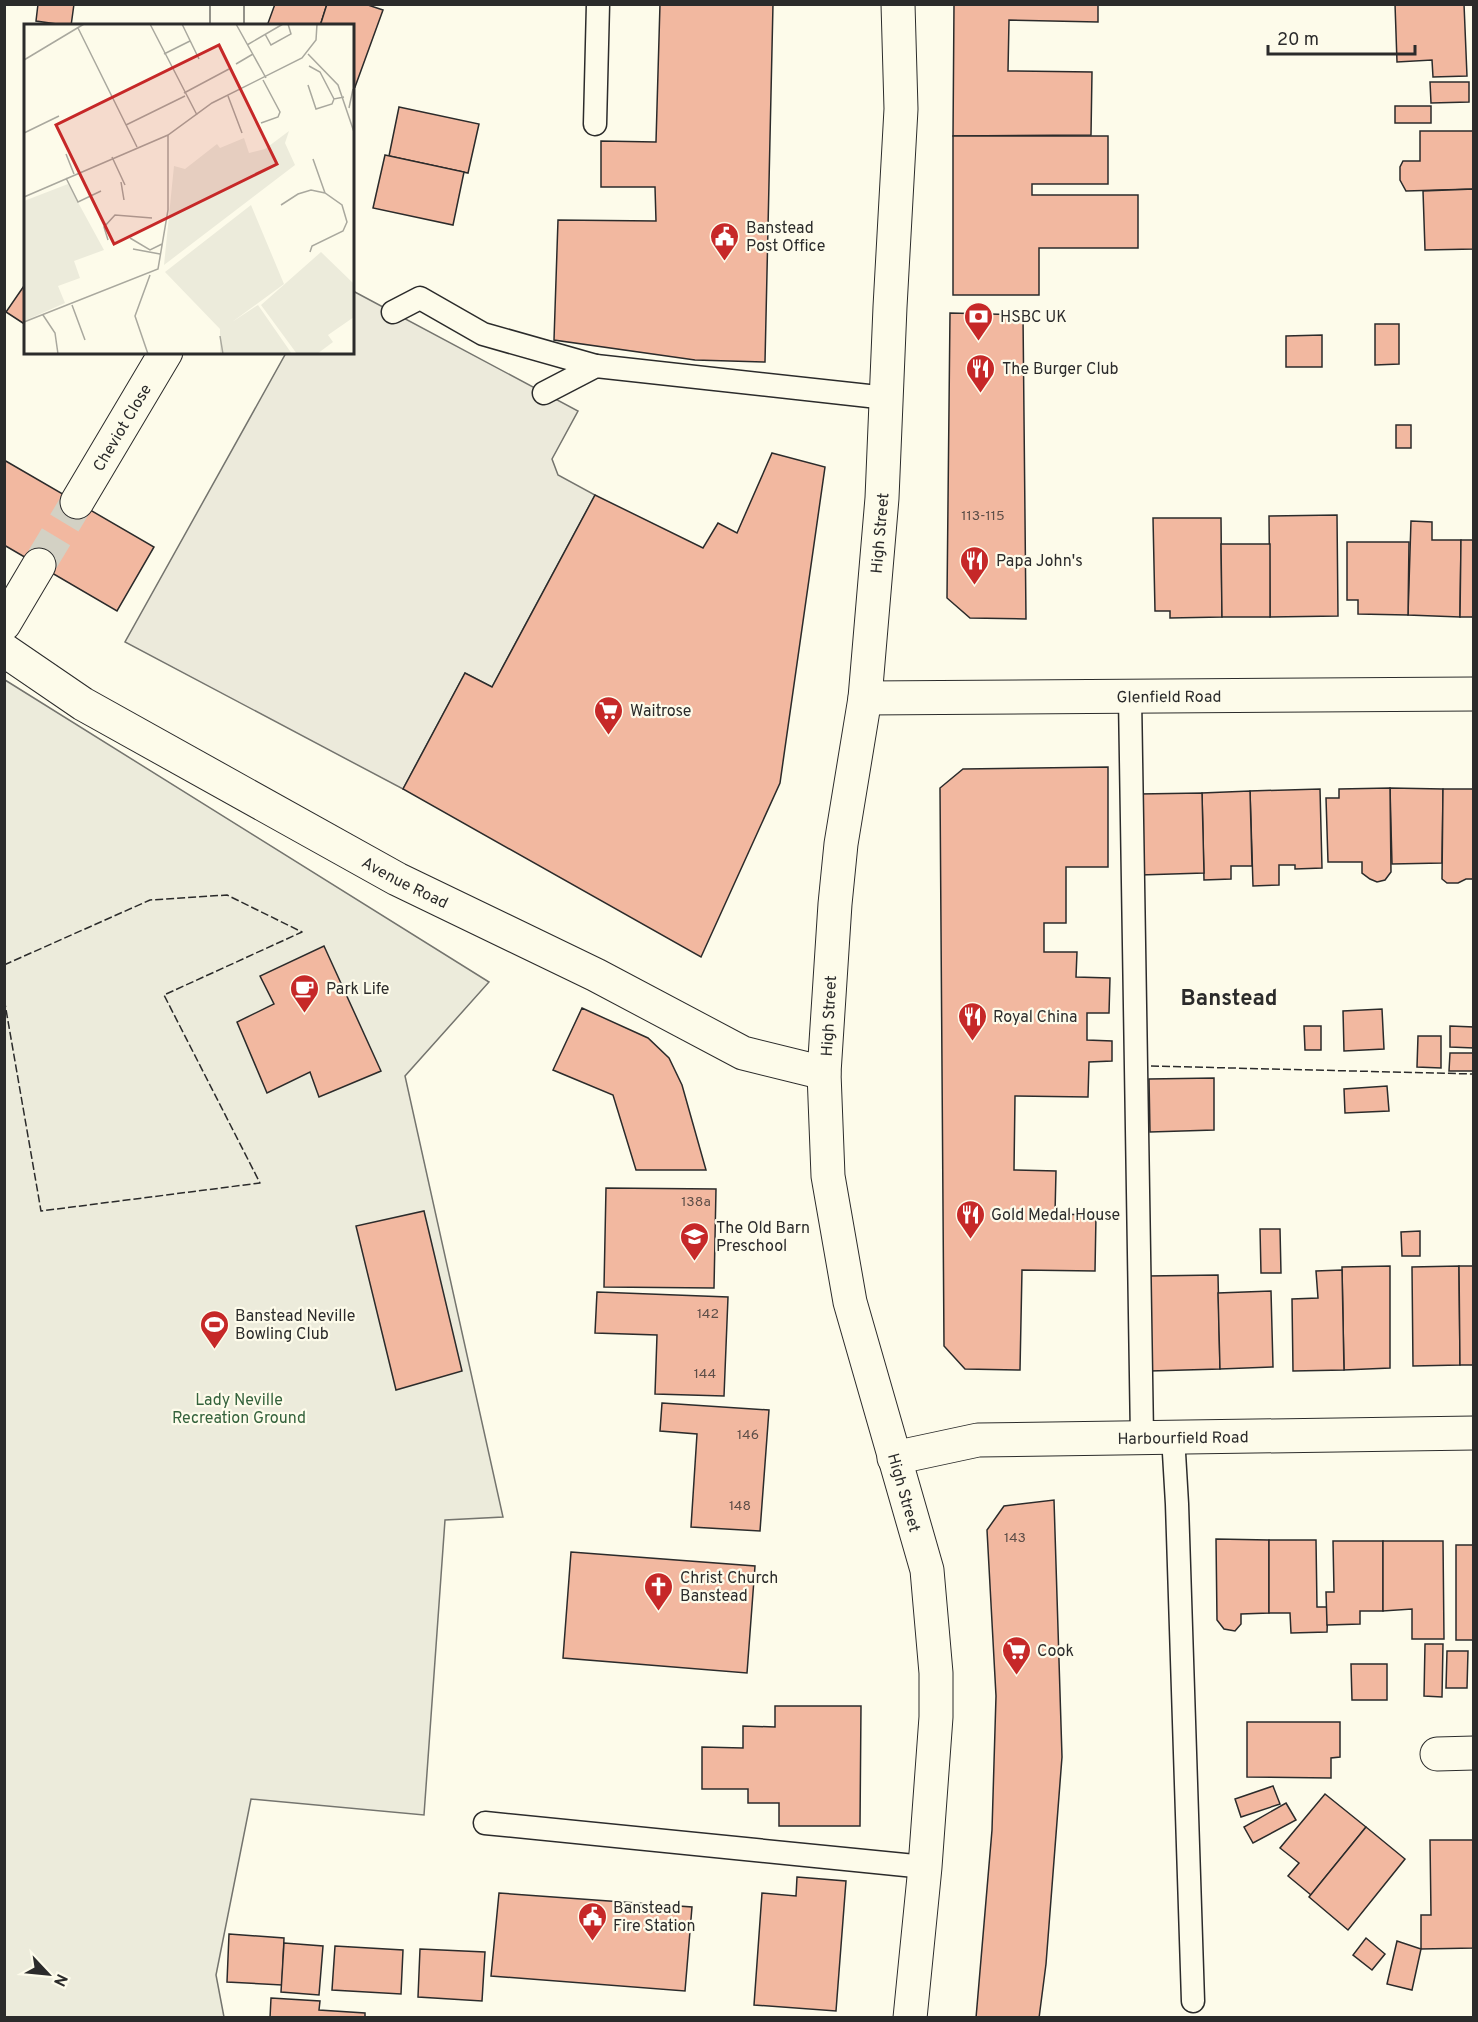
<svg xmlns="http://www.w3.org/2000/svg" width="1478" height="2022" font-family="Overpass,sans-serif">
<rect width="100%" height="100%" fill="#fdfbea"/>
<polygon fill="#ecebdb" stroke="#74746e" stroke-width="1.5" points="5,680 489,982 405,1076 503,1517 445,1520 424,1815 251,1799 216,1975 224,2017 5,2017"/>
<polygon fill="#eceadb" stroke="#74746e" stroke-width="1.5" points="353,291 578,411 552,459 558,475 595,495 492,687 465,673 403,789 125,642 286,353 352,352"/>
<g fill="#f2b8a0" stroke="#2b2b2b" stroke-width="1.5">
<polygon points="38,4 74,4 71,26 36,21"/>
<polygon points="275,4 327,4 320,26 267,26"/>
<polygon points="327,4 365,4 383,10 355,87 352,86 352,26 320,26"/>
<polygon points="660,4 773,4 765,362 695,360 554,340 558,220 656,221 655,187 601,187 601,141 656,142"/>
<polygon points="954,4 1098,4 1098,22 1009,20 1008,71 1092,72 1091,135 953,136"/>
<polygon points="1395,4 1464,4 1467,76 1433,77 1432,60 1397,62"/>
<polygon points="1430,82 1469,82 1469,102 1431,103"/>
<rect x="1395" y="106" width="36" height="17"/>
<polygon points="399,107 479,124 468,173 389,156"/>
<polygon points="1420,131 1473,131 1474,189 1406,191 1400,180 1400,167 1403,161 1420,161"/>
<polygon points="953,136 1108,136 1108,184 1032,184 1032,195 1138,195 1138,248 1039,248 1039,295 953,295"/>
<polygon points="385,155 464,172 453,225 373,208"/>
<polygon points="1474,189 1474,249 1425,250 1423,191"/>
<polygon points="26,283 26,325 6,312"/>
<polygon points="950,313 1023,315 1026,619 970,618 947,598"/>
<polygon points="1375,324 1399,324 1399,364 1375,365"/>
<polygon points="1322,335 1322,367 1286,367 1286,336"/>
<rect x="1396" y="425" width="15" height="23"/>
<polygon points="772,453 825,467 780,783 701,957 403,789 465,673 492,687 595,495 703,548 718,523 737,533"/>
<polygon points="4,460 154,547 117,611 4,545"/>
<polygon points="1337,515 1338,616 1270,617 1269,516"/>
<polygon points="1153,518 1221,518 1222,617 1170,618 1170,611 1155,611"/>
<polygon points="1411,521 1432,522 1432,540 1461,540 1460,617 1408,615"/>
<polygon points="1461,540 1474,540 1474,617 1460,617"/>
<polygon points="1347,542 1409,542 1408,615 1358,614 1358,600 1347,600"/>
<polygon points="1221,544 1270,544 1270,617 1222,617"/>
<polygon points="1108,767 1108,867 1066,867 1066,923 1044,923 1044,952 1077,952 1076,977 1110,978 1109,1013 1087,1013 1087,1040 1112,1041 1112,1061 1089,1062 1088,1097 1015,1096 1014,1170 1056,1171 1055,1214 1096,1215 1095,1271 1022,1270 1020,1370 965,1369 944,1346 940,788 963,769"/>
<polygon points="1390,788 1443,789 1442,863 1392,864"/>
<polygon points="1390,788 1391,872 1385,880 1377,882 1370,879 1362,873 1362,862 1328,862 1326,798 1339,798 1339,789"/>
<polygon points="1320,789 1322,868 1295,869 1295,865 1279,865 1279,885 1253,886 1250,791"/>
<polygon points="1443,789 1474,789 1474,879 1466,879 1458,883 1447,883 1442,879"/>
<polygon points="1250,791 1252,866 1231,866 1231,879 1204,880 1202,793"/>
<polygon points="1202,793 1204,873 1140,875 1139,794"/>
<polygon points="324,946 381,1071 319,1097 310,1072 267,1093 237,1022 274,1004 260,976"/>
<polygon points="582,1008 648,1038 669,1058 682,1085 706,1170 636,1170 613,1095 553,1070"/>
<polygon points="1382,1009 1384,1049 1344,1051 1343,1011"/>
<polygon points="1304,1026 1321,1026 1321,1050 1305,1050"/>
<polygon points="1450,1026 1474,1027 1474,1048 1450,1047"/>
<polygon points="1418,1036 1441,1036 1441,1068 1417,1067"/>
<polygon points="1450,1053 1474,1053 1474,1071 1449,1071"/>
<polygon points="1214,1078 1214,1130 1150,1132 1149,1079"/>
<polygon points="1387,1086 1389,1111 1345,1113 1344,1089"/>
<polygon points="606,1188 716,1189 714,1288 604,1287"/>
<polygon points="424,1211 462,1371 396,1390 356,1226"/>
<polygon points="1260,1229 1280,1229 1281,1273 1261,1273"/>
<polygon points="1420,1231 1420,1256 1402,1256 1401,1232"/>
<polygon points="1390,1266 1390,1368 1344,1370 1342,1267"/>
<polygon points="1459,1266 1460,1365 1413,1366 1412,1267"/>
<polygon points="1459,1266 1474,1266 1474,1365 1460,1365"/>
<polygon points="1342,1270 1344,1370 1293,1371 1292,1299 1318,1298 1316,1271"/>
<polygon points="1218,1275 1220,1369 1150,1371 1148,1276"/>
<polygon points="1271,1291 1273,1367 1220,1369 1218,1293"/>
<polygon points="597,1292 728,1297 724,1396 655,1394 657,1335 595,1333"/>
<polygon points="662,1403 769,1410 760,1531 691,1527 697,1434 660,1431"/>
<polygon points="1054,1500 1062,1757 1046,1964 1039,2018 976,2018 992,1830 996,1696 987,1530 1004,1506"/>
<polygon points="1216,1539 1269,1540 1269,1613 1241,1614 1241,1624 1235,1631 1224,1629 1217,1620"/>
<polygon points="1269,1540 1316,1540 1317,1607 1328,1607 1327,1632 1291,1633 1290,1613 1269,1613"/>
<polygon points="1333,1541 1383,1541 1383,1611 1360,1611 1360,1624 1327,1625 1326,1592 1334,1592"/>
<polygon points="1383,1541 1443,1541 1444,1639 1412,1639 1412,1609 1383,1611"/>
<rect x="1456" y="1545" width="18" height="95"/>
<polygon points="571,1552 755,1566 747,1673 563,1658"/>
<polygon points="1425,1644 1443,1644 1442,1697 1424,1696"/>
<polygon points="1447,1651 1468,1651 1467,1688 1446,1688"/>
<polygon points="1351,1664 1387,1664 1387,1700 1352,1700"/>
<polygon points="775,1706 861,1706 860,1826 779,1826 779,1803 748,1803 748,1789 702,1789 702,1747 743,1748 743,1726 775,1727"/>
<polygon points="1247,1722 1340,1722 1340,1757 1331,1758 1331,1778 1247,1777"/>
<polygon points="1273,1786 1280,1804 1241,1817 1235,1799"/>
<polygon points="1325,1794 1366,1827 1311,1895 1288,1876 1299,1863 1280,1848"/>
<polygon points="1286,1803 1296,1820 1253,1843 1244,1827"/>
<polygon points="1366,1827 1405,1859 1348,1930 1309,1897"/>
<polygon points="1430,1840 1474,1840 1474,1948 1421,1949 1421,1915 1431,1915"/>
<polygon points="797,1877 846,1881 836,2011 754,2005 762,1893 796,1896"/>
<polygon points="499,1893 692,1907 685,1991 491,1976"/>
<polygon points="229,1934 284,1938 282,1985 227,1982"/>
<polygon points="1366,1938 1385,1954 1372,1970 1353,1955"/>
<polygon points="1397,1941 1421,1949 1412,1990 1387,1984"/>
<polygon points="284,1943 323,1946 319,1995 281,1992"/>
<polygon points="335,1946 403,1950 401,1994 332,1990"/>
<polygon points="420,1949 485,1952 482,2001 418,1997"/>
<polygon points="271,1998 320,2001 319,2010 365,2013 365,2018 270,2018"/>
</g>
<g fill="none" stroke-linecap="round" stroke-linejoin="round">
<polyline stroke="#d3d1c4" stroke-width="33" stroke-dasharray="33 16" stroke-linecap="butt" points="39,565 77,502"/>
<defs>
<g id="lane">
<polyline points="595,124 598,4"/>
<polyline points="393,312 420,298 483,334 596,366"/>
<polyline points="544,393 596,366 887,398"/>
<polyline points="1130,697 1142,1437"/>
<polyline points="1173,1436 1177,1504 1193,2001"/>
<polyline points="485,1823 925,1867"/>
</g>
<g id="street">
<polyline points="227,4 227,26"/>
<path id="s1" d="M77,502L166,352"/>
<polyline points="4,624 39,565"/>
<path id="s2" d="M4,650L83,704L397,879L596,975L743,1053L824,1073"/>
<path id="s3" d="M865,698L1474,694"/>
<path id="s4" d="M894,1458L978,1440L1474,1433"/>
<polyline points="1437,1754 1474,1753"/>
</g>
<g id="secondary">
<path id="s5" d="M898,4L901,109L890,307L882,498L865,698L841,844L835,904L824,1073L828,1176L850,1302L927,1570L936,1673V1717L925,1867L910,2018"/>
</g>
</defs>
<use href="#lane" stroke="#2b2b2b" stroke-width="25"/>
<use href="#street" stroke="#2b2b2b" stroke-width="35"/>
<use href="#secondary" stroke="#2b2b2b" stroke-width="35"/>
<use href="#lane" stroke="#fdfbea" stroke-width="22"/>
<use href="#street" stroke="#fdfbea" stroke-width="33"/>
<use href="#secondary" stroke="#fdfbea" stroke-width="33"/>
<g stroke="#2b2b2b" stroke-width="1.5" stroke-dasharray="8 3" stroke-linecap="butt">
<polyline points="4,965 150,900 227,895 302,932 164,995 260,1183 41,1211 4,998"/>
<polyline points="1151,1066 1474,1074"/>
</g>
</g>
<defs>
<symbol id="civic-pin" viewBox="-11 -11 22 30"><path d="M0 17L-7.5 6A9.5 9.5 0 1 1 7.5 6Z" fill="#c62828" stroke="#fdfbea"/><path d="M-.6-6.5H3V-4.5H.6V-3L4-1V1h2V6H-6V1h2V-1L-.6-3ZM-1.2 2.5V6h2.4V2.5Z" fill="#fff"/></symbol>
<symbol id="bank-pin" viewBox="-11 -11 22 30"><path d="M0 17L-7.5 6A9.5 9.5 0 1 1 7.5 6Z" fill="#c62828" stroke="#fdfbea"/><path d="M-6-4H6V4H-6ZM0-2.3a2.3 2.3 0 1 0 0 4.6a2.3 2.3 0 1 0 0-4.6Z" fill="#fff"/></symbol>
<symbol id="restaurant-pin" viewBox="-11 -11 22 30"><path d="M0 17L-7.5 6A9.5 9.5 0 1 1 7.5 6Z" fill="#c62828" stroke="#fdfbea"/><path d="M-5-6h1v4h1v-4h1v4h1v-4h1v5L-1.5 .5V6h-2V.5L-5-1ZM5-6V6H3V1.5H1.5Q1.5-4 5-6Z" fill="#fff"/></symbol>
<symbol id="supermarket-pin" viewBox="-11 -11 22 30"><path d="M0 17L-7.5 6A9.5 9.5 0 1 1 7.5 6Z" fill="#c62828" stroke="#fdfbea"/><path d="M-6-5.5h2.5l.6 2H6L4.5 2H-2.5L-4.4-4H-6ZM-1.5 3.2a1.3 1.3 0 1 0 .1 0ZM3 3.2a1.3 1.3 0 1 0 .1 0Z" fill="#fff"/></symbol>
<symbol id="cafe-pin" viewBox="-11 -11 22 30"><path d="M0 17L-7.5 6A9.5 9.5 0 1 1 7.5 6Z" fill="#c62828" stroke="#fdfbea"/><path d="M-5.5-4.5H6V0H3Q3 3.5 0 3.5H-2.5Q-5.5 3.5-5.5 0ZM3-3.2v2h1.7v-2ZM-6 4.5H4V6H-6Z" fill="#fff"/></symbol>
<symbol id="school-pin" viewBox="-11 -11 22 30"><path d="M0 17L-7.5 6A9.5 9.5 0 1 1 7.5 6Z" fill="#c62828" stroke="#fdfbea"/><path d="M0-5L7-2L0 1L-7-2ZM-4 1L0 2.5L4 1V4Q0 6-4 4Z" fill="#fff"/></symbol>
<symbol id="stadium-pin" viewBox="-11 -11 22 30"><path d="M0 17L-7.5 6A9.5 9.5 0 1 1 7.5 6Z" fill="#c62828" stroke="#fdfbea"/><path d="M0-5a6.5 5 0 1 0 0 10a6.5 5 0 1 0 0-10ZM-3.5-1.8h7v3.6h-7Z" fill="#fff"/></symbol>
<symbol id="church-pin" viewBox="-11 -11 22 30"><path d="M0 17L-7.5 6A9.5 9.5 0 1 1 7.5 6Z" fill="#c62828" stroke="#fdfbea"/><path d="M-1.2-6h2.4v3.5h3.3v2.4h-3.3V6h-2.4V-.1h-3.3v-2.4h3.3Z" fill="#fff"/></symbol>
</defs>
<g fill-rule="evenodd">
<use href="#civic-pin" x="708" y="220" width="33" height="45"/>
<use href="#bank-pin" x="962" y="300" width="33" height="45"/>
<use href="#restaurant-pin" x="964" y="352" width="33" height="45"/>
<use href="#restaurant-pin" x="958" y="544" width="33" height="45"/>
<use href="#supermarket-pin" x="592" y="694" width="33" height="45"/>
<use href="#cafe-pin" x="288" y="972" width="33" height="45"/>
<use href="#restaurant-pin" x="956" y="1000" width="33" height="45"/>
<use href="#restaurant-pin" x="954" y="1198" width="33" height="45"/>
<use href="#school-pin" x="678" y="1220" width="33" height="45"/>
<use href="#stadium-pin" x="198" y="1308" width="33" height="45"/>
<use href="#church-pin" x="642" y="1570" width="33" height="45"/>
<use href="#supermarket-pin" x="1000" y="1634" width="33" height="45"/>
<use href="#civic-pin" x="576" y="1900" width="33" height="45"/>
</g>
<g text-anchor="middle" stroke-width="4.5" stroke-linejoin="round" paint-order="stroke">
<g font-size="14" fill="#5d4e48">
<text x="983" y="520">113-115</text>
<text x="696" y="1206">138a</text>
<text x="708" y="1318">142</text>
<text x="705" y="1378">144</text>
<text x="748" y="1439">146</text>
<text x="740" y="1510">148</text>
<text x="1015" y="1542">143</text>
</g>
<g font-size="16" fill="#2b2b2b" stroke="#fdfbea" text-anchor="start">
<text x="746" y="233">Banstead<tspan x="746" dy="18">Post Office</tspan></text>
<text x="1000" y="322">HSBC UK</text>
<text x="1002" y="374">The Burger Club</text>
<text x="996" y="566">Papa John's</text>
<text x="630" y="716">Waitrose</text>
<text x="326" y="994">Park Life</text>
<text x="993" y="1022">Royal China</text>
<text x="991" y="1220">Gold Medal House</text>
<text x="716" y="1233">The Old Barn<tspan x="716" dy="18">Preschool</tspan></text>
<text x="235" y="1321">Banstead Neville<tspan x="235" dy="18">Bowling Club</tspan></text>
<text x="680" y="1583">Christ Church<tspan x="680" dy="18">Banstead</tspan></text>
<text x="1037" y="1656">Cook</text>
<text x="613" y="1913">Banstead<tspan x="613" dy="18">Fire Station</tspan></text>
</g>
<g font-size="16" fill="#2b2b2b" stroke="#fdfbea">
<text dy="6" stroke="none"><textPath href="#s1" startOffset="87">Cheviot Close</textPath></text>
<text transform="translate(879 533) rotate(-85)" y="6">High Street</text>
<text dy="6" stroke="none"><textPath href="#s3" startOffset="304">Glenfield Road</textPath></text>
<text dy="6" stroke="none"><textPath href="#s2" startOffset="464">Avenue Road</textPath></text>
<text transform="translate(828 1016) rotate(-87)" y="6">High Street</text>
<text dy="6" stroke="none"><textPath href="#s4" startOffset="291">Harbourfield Road</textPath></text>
<text dy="6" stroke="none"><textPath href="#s5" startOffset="1502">High Street</textPath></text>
</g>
<g font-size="16" fill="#34623c" stroke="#fdfbea">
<text x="239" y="1405">Lady Neville<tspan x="239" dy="18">Recreation Ground</tspan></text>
</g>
<g font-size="22" font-weight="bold" fill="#2b2b2b" stroke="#fdfbea">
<text x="1229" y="1005">Banstead</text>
</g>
</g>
<g transform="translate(24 24)">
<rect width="330" height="330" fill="#fdfbea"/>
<path d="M265,107L261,119L271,141L140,241L150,142L161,145L193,120L196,124L220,114L225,129L241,125ZM44,160L80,226L50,237L56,254L34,262L41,279L0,297V177ZM227,181L260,260L208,298L234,281L268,330H196V305L141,248ZM297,228L330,260V293L304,311L309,318L293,330H273L237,281Z" fill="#ecebdb"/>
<path fill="none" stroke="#a9a89e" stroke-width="1.5" d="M126,0L173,91M158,0L175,35M212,0L242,54M54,4L113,123M241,10L247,21L267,10L264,0M223,21L259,0M140,30L166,17M284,30L314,61L330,108M0,36L60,0M212,40L229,30M285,42L296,48L310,75L320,73M284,61L292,85L308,80L310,75M160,69L205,45M204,72L218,109M325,84L329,65M237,99L254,93L256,88L239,56M102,101L161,72M0,109L35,92M42,130L50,150M88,133L101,161M289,135L301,169M42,154L54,178L77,167M97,158L100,176M0,173L144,111L188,79L278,34L292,16L293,0M257,181L274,170L287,166L301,169L318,181L323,198L319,207L288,222L286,228M106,214L126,226L138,220M84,216L80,203L91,191L128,194M109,225L136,230M48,281L61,316M19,291L31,309L34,330M0,298L134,245L144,186V111M196,312L199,330M124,330L111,292L126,251"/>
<path fill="#c62828" fill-opacity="0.15" stroke="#c62828" stroke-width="3" d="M195,21L253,140L90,220L32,101Z"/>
<rect width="330" height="330" fill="none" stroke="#2b2b2b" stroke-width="3"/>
</g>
<rect width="1478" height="2022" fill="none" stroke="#2b2b2b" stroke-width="12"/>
<g transform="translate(48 1974) rotate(116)" stroke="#fdfbea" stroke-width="4.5" paint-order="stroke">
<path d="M0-4.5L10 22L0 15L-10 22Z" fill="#2b2b2b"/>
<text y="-9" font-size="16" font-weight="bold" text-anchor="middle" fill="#2b2b2b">N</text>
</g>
<path d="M1268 45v9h147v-9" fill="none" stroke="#2b2b2b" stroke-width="3"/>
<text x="1277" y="45" font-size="18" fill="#2b2b2b" stroke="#fdfbea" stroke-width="4.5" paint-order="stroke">20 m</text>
</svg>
